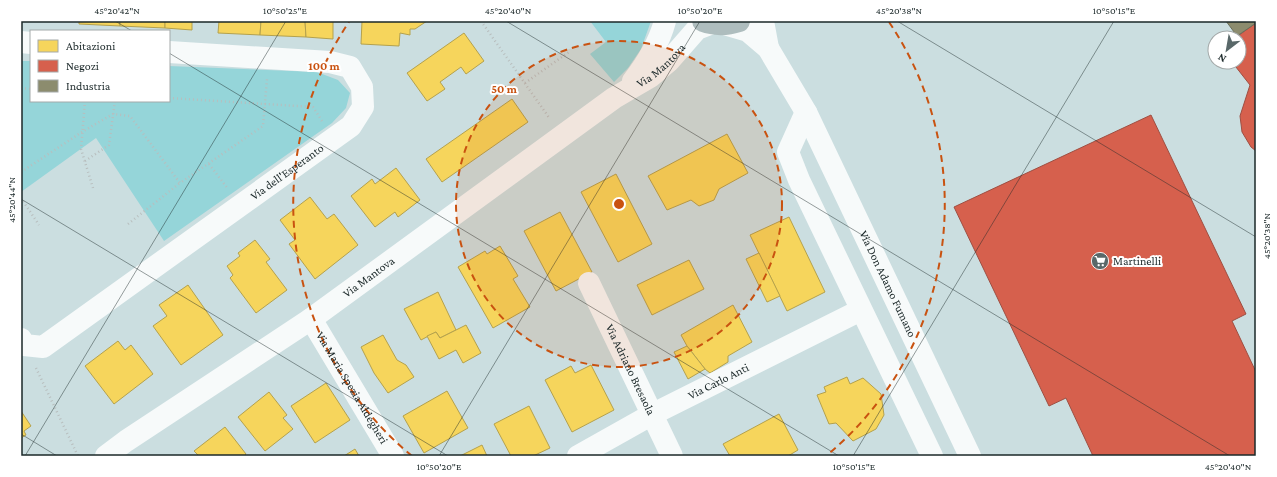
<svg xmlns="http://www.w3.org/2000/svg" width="1277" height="477" font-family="'Crimson Pro',serif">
<rect width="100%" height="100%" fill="#cbdee0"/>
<g fill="#95d5d9">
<polygon points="590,21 651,21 641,49 628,68 614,82 590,54 606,42"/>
<polygon points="21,61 31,61 31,101 169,101 169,66 317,72 338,80 350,93 346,108 332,123 164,241 96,138 21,192"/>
</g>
<g fill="#f6d55c" stroke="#b4a14d">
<polygon points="79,21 120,21 120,26 79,24"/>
<polygon points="120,21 165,21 165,28 120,26"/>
<polygon points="165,21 192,21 192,30 165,28"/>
<polygon points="219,21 261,21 260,35 218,33"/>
<polygon points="261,21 305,21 306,37 260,35"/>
<polygon points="305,21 333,21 333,39 306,37"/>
<polygon points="362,21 427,21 415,29 410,29 410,35 400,33 399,46 361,44"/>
<polygon points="464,33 484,61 466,74 461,67 440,82 445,89 427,101 407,73"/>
<polygon points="512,99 528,122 442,182 426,159"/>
<polygon points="727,134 748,173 719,189 714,200 699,206 691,200 667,210 648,176"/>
<polygon points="396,168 420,200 398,217 395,212 375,227 351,196 372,179 375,184"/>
<polygon points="616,174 652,244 618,262 581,192"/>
<polygon points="310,197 327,219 334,214 358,245 315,279 289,244 295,240 280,220"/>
<polygon points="560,212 592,272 556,291 524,231"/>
<polygon points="789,217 825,292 787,311 750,235"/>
<polygon points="255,240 270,259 266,262 287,290 256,313 230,278 233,275 227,266 240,256 238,253"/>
<polygon points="500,246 518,276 513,279 530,307 493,328 458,267 485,251 487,254"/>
<polygon points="759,253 780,296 767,302 746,259"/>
<polygon points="689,260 704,289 652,315 637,285"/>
<polygon points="188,285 223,335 181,365 153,326 167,316 159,305"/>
<polygon points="438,292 456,330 440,338 436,332 421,340 404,309"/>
<polygon points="733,305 752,342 728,356 728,362 710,373 705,369 687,346 681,335"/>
<polygon points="466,325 481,353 463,363 456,350 439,359 427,336 436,332 440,338"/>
<polygon points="383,335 397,360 406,365 414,377 388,393 374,373 361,347"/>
<polygon points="118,341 125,350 131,345 153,374 114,404 85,366"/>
<polygon points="687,346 705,369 688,379 674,352"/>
<polygon points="591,365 614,410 572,432 545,380 571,366 575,373"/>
<polygon points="847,377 850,384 863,378 881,394 884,415 876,429 853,441 836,423 829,424 817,395 826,392 824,387"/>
<polygon points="326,383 350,420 315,443 291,406"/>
<polygon points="447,391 468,428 424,453 403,416"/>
<polygon points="269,392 287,415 283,418 293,429 265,451 238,417"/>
<polygon points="529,406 550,448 533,456 511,456 494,424"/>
<polygon points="21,411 31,426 24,431 26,435 21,438"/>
<polygon points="779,414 798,450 788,456 730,456 723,444"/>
<polygon points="225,427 246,454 244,456 199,456 194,451"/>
<polygon points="482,445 487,456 460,456"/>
<polygon points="355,449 359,456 344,456"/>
</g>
<g fill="#d6604d" stroke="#9e4f42">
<polygon points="1256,23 1256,151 1251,147 1242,132 1240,116 1250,85 1232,62 1239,62 1239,38 1235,38"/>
<polygon points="1151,115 1246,314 1232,321 1256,372 1256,456 1093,456 1066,398 1049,406 954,207"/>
</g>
<polygon fill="#8c8c6e" stroke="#6a6e59" points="1226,21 1256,21 1256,23 1237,36"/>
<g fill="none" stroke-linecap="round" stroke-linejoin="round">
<g stroke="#b8bebe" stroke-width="2.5" stroke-dasharray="1 3" stroke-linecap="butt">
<polyline points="481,21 550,119"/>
<polyline points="525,83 569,52"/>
<polyline points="21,88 31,89"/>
<polyline points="169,98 313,107 322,121"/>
<polyline points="85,101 81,149 93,188"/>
<polyline points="85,161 109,145 115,101"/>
<polyline points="209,164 228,189"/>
<polyline points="21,172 82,132 113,114 130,116 180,183 263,126 267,79"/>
<polyline points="21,198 39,225"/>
<polyline points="128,224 180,183"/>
<polyline points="36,368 78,456"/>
</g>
<g stroke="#f7fafa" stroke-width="22">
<polyline points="763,21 768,48"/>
<path id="s1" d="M724,24L748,31L768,48L806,112L970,456"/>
<polyline points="21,42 31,43"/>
<path d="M633,81C647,63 659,43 665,21"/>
<polyline points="806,112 788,152 799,180 932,456"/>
<path id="s2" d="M589,283L672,456"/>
<path id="s3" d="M311,319L393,456"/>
<path id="s4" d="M21,339L24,345L43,347L351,126L363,107L362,87L350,67L330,62L169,52"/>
<path id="s5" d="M106,456L126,441L311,319L614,98L650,77L669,61L697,29L710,24"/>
<path id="s6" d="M578,456L651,415L861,310"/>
</g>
<path stroke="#aebdbe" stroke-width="22" d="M703,21C714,25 727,25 739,21"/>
</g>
<path fill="none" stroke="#1b2829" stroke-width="1" stroke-opacity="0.45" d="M115,21L132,31M506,21L1230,456M897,21L1256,237M169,53L839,456M21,199L448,456M21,434L57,456M25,456L286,21M439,456L700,21M853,456L1114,21"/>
<circle cx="619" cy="204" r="163" fill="#c95210" fill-opacity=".12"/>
<g fill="none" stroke="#c95210" stroke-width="2" stroke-dasharray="7 5">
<circle cx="619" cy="204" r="163"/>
<path d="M412 456A326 326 0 0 1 349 22M889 22A326 326 0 0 1 826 456"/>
</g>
<defs>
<symbol id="supermarket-disc" viewBox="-11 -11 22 22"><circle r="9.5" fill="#596869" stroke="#fff"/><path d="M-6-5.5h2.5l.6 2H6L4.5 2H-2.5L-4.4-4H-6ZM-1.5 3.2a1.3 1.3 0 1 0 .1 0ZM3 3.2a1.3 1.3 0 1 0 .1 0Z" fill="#fff"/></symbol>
</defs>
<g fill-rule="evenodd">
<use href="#supermarket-disc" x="1090" y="251" width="20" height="20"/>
</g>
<g text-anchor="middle" stroke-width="4" stroke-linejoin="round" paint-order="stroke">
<g font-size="12" fill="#1b2829" stroke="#fff">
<text dy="4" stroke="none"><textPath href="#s5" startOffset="679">Via Mantova</textPath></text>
<text dy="4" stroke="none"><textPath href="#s4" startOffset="326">Via dell'Esperanto</textPath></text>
<text dy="4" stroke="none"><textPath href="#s5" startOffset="318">Via Mantova</textPath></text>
<text dy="4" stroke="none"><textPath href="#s1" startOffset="316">Via Don Adamo Fumano</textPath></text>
<text dy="4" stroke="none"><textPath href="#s2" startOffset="96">Via Adriano Bresaola</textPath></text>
<text dy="4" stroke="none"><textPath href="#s6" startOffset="159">Via Carlo Anti</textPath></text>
<text dy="4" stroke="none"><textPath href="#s3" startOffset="80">Via Maria Spezia Aldegheri</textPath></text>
</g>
<g font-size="12" fill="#1b2829" stroke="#fff" text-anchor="start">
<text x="1113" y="265">Martinelli</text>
</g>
</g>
<circle cx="619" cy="204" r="6" fill="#c95210" stroke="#fff" stroke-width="2"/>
<g font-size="12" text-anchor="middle" font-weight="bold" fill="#c95210" stroke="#fff" stroke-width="4" stroke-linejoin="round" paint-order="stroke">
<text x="324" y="70">100 m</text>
<text x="504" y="93">50 m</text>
</g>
<rect width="1277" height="477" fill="none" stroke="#ffffff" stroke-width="44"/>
<rect x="30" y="30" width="140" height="72" fill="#ffffff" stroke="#a4a9a9"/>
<rect x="38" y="40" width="20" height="12" fill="#f6d55c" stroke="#a4a9a9"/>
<text x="66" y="50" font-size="12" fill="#1b2829">Abitazioni</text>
<rect x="38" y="60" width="20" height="12" fill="#d6604d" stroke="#a4a9a9"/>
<text x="66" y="70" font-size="12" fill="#1b2829">Negozi</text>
<rect x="38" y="80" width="20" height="12" fill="#8c8c6e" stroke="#a4a9a9"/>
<text x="66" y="90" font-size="12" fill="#1b2829">Industria</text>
<g transform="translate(1227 50) rotate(211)"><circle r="19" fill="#ffffff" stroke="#a4a9a9"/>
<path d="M0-3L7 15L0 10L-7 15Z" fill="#596869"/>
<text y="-6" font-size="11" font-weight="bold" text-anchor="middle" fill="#1b2829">N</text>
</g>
<rect x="22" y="22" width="1233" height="433" fill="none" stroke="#1b2829" stroke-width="1.5"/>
<g font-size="10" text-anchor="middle" fill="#1b2829">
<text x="117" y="14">45°20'42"N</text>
<text x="285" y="14">10°50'25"E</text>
<text x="508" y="14">45°20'40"N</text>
<text x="700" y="14">10°50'20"E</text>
<text x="899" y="14">45°20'38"N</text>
<text x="1114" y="14">10°50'15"E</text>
<text transform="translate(11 200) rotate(-90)" y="4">45°20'44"N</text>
<text transform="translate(1266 236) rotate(-90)" y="4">45°20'38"N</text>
<text x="439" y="470">10°50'20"E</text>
<text x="854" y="470">10°50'15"E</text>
<text x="1228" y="470">45°20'40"N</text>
</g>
</svg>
